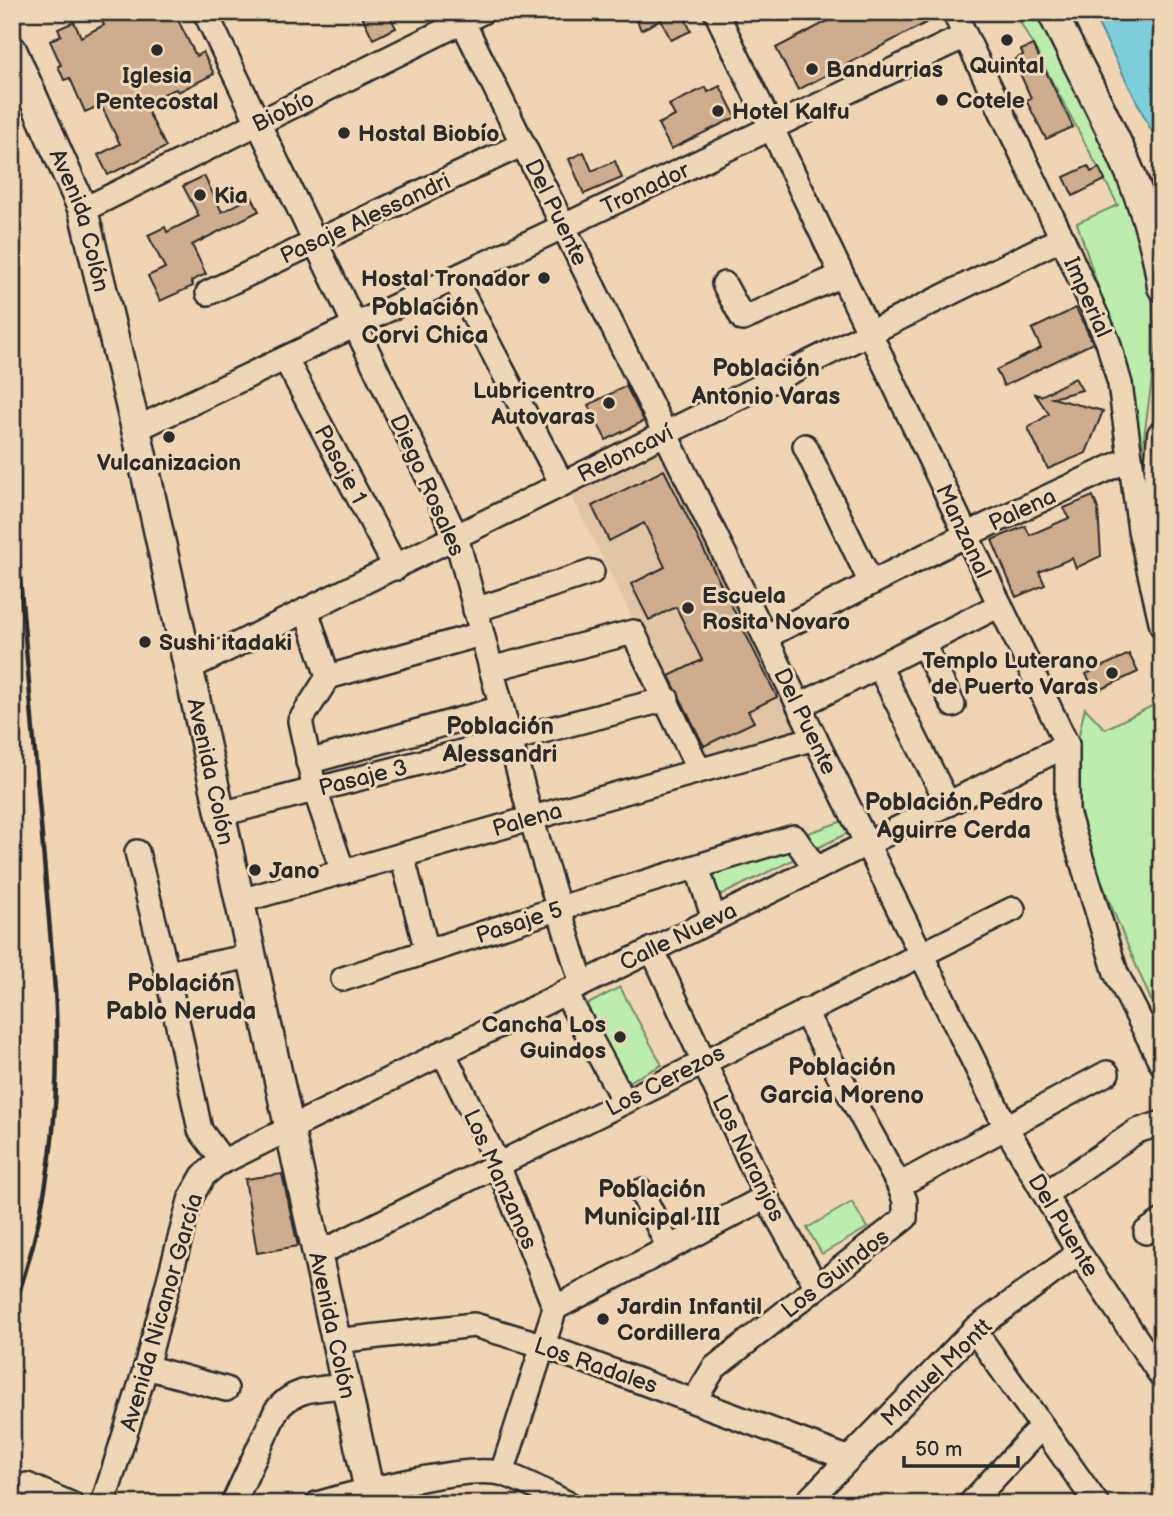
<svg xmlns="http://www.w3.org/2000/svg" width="1174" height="1516" font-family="'Balsamiq Sans',sans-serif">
<rect width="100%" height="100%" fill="#efd5b3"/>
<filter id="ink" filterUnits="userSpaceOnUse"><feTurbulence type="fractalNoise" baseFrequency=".0143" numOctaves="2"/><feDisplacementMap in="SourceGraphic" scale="14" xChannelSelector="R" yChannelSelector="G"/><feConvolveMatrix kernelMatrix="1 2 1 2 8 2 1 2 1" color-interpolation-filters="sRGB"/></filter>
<g filter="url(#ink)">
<polygon fill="#e1c6a6" points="667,439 806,728 701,756 568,489"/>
<g fill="#bcedad" stroke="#748c6c" stroke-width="2">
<polygon points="1015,12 1045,12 1129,184 1152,292 1155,357 1140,466 1116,342 1077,223 1118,205"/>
<path d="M1162,701V1026C1132,954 1096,880 1078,804C1071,773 1077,739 1085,708L1105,729Z"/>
<polygon points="843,821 850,832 715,898 707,868"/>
<polygon points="620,987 662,1065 620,1086 579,1009"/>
<polygon points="852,1202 867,1228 822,1254 807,1228"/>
</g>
<polygon fill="#7fcedc" stroke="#5d8d95" stroke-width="2" points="1092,12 1162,12 1162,152"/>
<g fill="#cdad8d" stroke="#2b2b2b" stroke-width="2">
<polygon points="97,12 174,12 196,56 203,52 214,74 178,92 176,89 143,102 166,147 108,175 98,155 120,144 101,105 85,112 70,78 64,80 58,66 61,65 50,41 61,35 58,29 74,22 81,37 104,25"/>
<polygon points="360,12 388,12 396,28 373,39"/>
<polygon points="633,12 682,12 691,31 671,40 661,20 641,30"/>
<polygon points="845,12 940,12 941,15 798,90 776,48"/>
<polygon points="1033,45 1073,127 1046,139 1026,100 1031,98 1014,60 1023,55 1021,50"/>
<polygon points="720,86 736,117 671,149 658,124 675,116 669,105 706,87 708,92"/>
<polygon points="584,152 592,171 615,161 622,178 584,194 569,159"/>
<polygon points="1088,166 1091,172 1099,168 1105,180 1073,196 1064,177"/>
<polygon points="204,176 222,212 252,197 259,211 192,245 206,274 191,281 193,286 160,301 148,276 165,268 148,235 165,227 167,232 199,216 183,186"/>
<polygon points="1076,308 1093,343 1004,386 996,370 1041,348 1032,329"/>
<polygon points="1075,378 1082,390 1052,398 1103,411 1086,453 1048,469 1028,428 1049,414 1035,394 1041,396"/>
<polygon points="626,386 644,421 606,440 588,405"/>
<polygon points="664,470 777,697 748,711 754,722 704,746 669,676 702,660 676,607 649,620 631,584 665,567 644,523 609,541 592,506"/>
<polygon points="1093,496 1098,509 1101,556 1076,568 1072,558 1039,572 1045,585 1016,597 992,540 1025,526 1030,535 1069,518 1064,508"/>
<polygon points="1129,654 1138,672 1095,692 1086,674"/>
<polygon points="282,1174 298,1246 257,1253 245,1179"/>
</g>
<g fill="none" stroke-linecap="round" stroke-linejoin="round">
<defs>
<g id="minor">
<polyline points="205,12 456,536 531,818 582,984"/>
<polyline points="458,12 1007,1129 1079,1253 1162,1377"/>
<polyline points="716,12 1067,745 1067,812 1116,973 1162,1064"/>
<polyline points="954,12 1062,238 1108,342 1120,384 1140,530 1162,626"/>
<polyline points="83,210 482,12"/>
<polyline points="454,278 562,484"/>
<polyline points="724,284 743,319 842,275"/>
<polyline points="208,293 523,144"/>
<polyline points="286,360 396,568"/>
<polyline points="136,429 965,36"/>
<polyline points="805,446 871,583"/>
<polyline points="306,610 328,677 300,721 315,790 343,872"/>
<polyline points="475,610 592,572"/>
<polyline points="765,637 966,535 1129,459"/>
<polyline points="923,644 953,705"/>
<polyline points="879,666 948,804"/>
<polyline points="189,668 1062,238"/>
<polyline points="491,669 633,632 699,770"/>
<polyline points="328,677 481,634"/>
<polyline points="799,706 1000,605"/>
<polyline points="308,762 501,708"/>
<polyline points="221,814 667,699"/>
<polyline points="137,852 167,973 200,1130 223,1161"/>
<polyline points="402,855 427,951"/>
<polyline points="697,867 714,919"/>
<polyline points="240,901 815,738"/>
<polyline points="652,949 766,1197 817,1287"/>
<polyline points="167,973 251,956"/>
<polyline points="343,979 560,908 794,837 816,869"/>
<polyline points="565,992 624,1101"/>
<polyline points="804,1011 899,1185"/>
<polyline points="443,1052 497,1163 555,1308"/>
<polyline points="641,1191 669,1248"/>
<polyline points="1045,1194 1137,1131 1162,1123"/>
<polyline points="1146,1232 1162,1221"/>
<polyline points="318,1254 1013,909"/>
<polyline points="974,1330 1097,1504"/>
<polyline points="336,1341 474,1325 542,1345 847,1458"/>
<polyline points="146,1367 226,1389"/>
<polyline points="695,1399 714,1368 905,1218 905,1201 899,1185 1107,1073"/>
<polyline points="502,1473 555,1308 766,1197"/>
<polyline points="27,1485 71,1504"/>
<polyline points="103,1504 146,1367 191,1197 203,1176 216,1165 1067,745"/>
<path d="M233,1504L276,1411C294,1387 319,1389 346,1386"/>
<path d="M317,1504C354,1493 470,1463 504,1474C526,1481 548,1494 569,1504"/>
<polyline points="805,1504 974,1330 1079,1253"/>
<polyline points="970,1504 1042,1426"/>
</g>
<g id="major">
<path d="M1052,12C1094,100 1150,189 1162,287"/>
<path id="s1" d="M12,50L83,210L136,429L372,1504"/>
<polyline points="1162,435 1156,508 1162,571"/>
</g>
</defs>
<use href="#minor" stroke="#2b2b2b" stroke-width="28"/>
<use href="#major" stroke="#2b2b2b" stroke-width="33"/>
<use href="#minor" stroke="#eed7b7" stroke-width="23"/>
<use href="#major" stroke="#eed7b7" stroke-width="28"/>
<path stroke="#2b2b2b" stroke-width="4.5" d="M12,483L55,990C62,1102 50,1207 12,1313"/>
</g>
</g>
<g fill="#2b2b2b" stroke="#eed7b7" stroke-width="2.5">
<circle cx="1007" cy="40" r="7"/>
<circle cx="157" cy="50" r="7"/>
<circle cx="812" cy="69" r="7"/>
<circle cx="942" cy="100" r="7"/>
<circle cx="718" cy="111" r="7"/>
<circle cx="344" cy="133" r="7"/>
<circle cx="200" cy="195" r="7"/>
<circle cx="544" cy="278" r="7"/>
<circle cx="609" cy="403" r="7"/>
<circle cx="169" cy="437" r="7"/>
<circle cx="688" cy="608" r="7"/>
<circle cx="145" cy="642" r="7"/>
<circle cx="1112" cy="673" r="7"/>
<circle cx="255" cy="870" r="7"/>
<circle cx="620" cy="1037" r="7"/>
<circle cx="603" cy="1319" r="7"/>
</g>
<g text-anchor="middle" stroke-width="6" stroke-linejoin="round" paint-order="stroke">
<g font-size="23" font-weight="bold" fill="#2b2b2b" stroke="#eed7b7" text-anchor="start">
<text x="1007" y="73" text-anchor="middle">Quintal</text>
<text x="826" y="77">Bandurrias</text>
<text x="157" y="83" text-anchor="middle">Iglesia<tspan x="157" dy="26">Pentecostal</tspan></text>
<text x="956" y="108">Cotele</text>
<text x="732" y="119">Hotel Kalfu</text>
<text x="358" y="141">Hostal Biobío</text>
<text x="214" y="203">Kia</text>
<text x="530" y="286" text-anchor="end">Hostal Tronador</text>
<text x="595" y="398" text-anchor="end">Lubricentro<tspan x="595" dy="26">Autovaras</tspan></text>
<text x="169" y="470" text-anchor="middle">Vulcanizacion</text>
<text x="702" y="603">Escuela<tspan x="702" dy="26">Rosita Novaro</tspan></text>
<text x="159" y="650">Sushi itadaki</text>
<text x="1098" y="668" text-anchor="end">Templo Luterano<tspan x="1098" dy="26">de Puerto Varas</tspan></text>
<text x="269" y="878">Jano</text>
<text x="606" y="1032" text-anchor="end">Cancha Los<tspan x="606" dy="26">Guindos</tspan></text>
<text x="617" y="1314">Jardin Infantil<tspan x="617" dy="26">Cordillera</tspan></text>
</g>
<g font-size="23" fill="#2b2b2b" stroke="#eed7b7">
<text transform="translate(283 111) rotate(-26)" y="8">Biobío</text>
<text transform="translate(645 188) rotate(-25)" y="8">Tronador</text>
<text transform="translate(557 212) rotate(64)" y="8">Del Puente</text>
<text transform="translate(365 218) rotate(-25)" y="8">Pasaje Alessandri</text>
<text dy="8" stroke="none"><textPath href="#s1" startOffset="184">Avenida Colón</textPath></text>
<text transform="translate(1088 297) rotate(66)" y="8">Imperial</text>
<text transform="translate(625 453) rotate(-26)" y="8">Reloncaví</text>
<text transform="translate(341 464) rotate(62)" y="8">Pasaje 1</text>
<text transform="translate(428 485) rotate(66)" y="8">Diego Rosales</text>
<text transform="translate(1022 509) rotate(-25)" y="8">Palena</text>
<text transform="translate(964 531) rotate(65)" y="8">Manzanal</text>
<text transform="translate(806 721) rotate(64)" y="8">Del Puente</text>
<text dy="8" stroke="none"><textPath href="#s1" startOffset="751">Avenida Colón</textPath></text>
<text transform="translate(363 777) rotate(-14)" y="8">Pasaje 3</text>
<text transform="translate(527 819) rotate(-16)" y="8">Palena</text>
<text transform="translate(519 922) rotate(-18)" y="8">Pasaje 5</text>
<text transform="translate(678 936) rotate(-26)" y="8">Calle Nueva</text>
<text transform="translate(665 1080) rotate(-27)" y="8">Los Cerezos</text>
<text transform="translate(749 1158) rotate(64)" y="8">Los Naranjos</text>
<text transform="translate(501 1179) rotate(66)" y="8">Los Manzanos</text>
<text transform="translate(1064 1225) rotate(59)" y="8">Del Puente</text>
<text transform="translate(835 1273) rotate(-38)" y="8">Los Guindos</text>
<text transform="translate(161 1312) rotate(-74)" y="8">Avenida Nicanor García</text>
<text dy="8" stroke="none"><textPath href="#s1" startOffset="1318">Avenida Colón</textPath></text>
<text transform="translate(596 1365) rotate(19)" y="8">Los Radales</text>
<text transform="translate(936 1372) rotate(-44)" y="8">Manuel Montt</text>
</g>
<g font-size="24" font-weight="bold" fill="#2b2b2b" stroke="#eed7b7">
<text x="425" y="315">Población<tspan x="425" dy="28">Corvi Chica</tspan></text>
<text x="766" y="376">Población<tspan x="766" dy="28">Antonio Varas</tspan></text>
<text x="500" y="734">Población<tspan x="500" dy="28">Alessandri</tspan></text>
<text x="954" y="810">Población Pedro<tspan x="954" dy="28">Aguirre Cerda</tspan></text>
<text x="181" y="991">Población<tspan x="181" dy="28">Pablo Neruda</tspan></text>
<text x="842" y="1075">Población<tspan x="842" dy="28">Garcia Moreno</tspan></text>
<text x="652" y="1197">Población<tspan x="652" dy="28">Municipal III</tspan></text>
</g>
</g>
<rect width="1174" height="1516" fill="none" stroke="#eed7b7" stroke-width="42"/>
<rect x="21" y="21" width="1132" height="1474" fill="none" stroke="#2b2b2b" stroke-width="2.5" filter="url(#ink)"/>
<path d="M904 1456v10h114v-10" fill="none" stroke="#2b2b2b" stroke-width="3.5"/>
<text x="915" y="1456" font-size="21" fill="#2b2b2b" stroke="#eed7b7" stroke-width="5" paint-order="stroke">50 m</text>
</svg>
